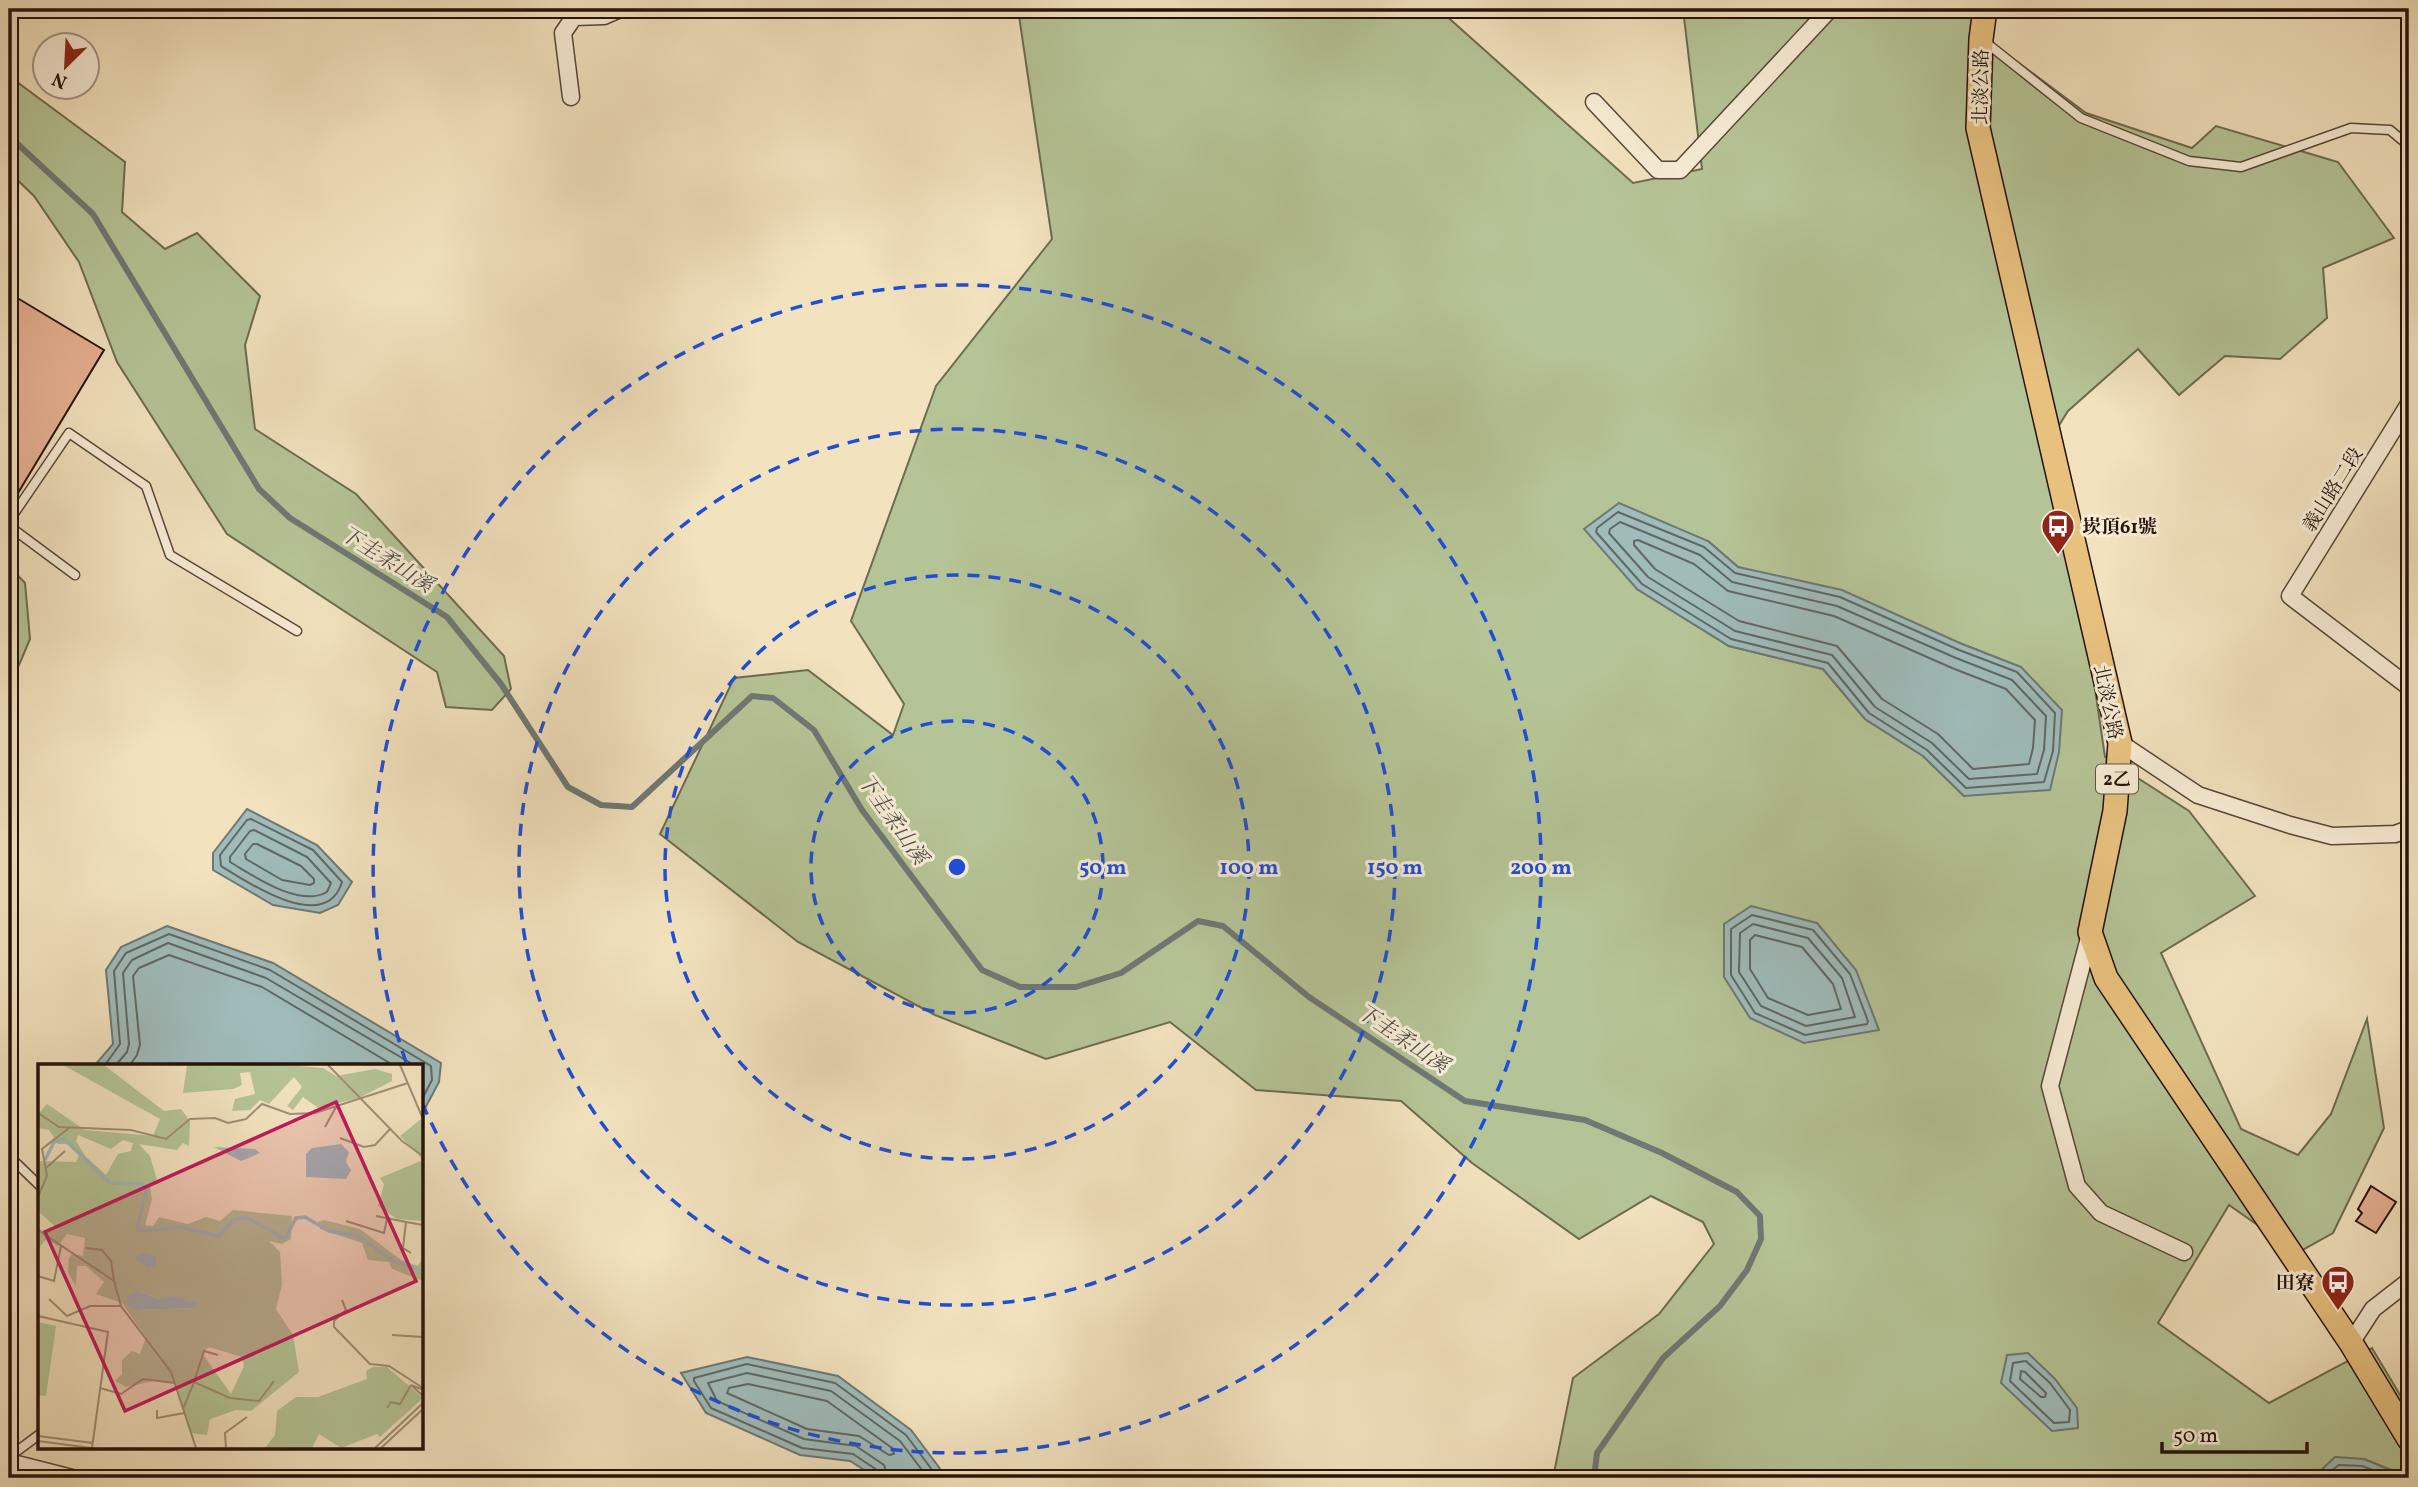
<svg xmlns="http://www.w3.org/2000/svg" width="2418" height="1487" font-family="Vollkorn,'Noto Serif TC',serif">
<rect width="100%" height="100%" fill="#f2e2be"/>
<filter id="stains"><feTurbulence type="fractalNoise" baseFrequency=".00286" numOctaves="4"/><feColorMatrix values="0 0 0 0 .2 0 0 0 0 .09 0 0 0 0 .02 0 0 0 .5 -.17"/></filter>
<radialGradient id="worn" r=".72"><stop offset=".6" stop-color="#630" stop-opacity="0"/><stop offset="1" stop-color="#630" stop-opacity=".3"/></radialGradient>
<g fill="#b5c496" stroke="#6d6b50" stroke-width="2" fill-rule="evenodd">
<path d="M1018,9H1442V12L1633,183L1702,169L1683,9H1992L1988,40L2086,113L2192,148L2216,126L2338,162L2394,238L2323,268L2327,318L2280,359L2225,356L2179,395L2138,349L2068,411L2043,451L2090,655L2105,757L2189,811L2255,896L2161,953L2241,1129L2298,1155L2331,1114L2367,1019L2384,1128L2333,1233L2297,1253L2229,1205L2158,1323L2269,1403L2372,1348L2409,1410V1477L2364,1459L2319,1473L2320,1478H1553L1573,1378L1659,1314L1714,1244L1703,1222L1651,1196L1579,1239L1472,1163L1401,1101L1256,1090L1170,1022L1046,1059L935,1015L798,942L660,834L734,678L808,670L893,735L904,704L851,621L936,386L1052,239ZM1708,541L1738,567L1962,644L2021,667L1964,796L1923,756L1865,719L1823,669L1729,646L1637,589Z"/>
<polygon points="9,76 125,162 122,212 165,249 197,233 260,296 245,345 255,429 356,494 504,656 511,689 492,710 446,707 437,672 227,534 117,362 79,262 34,196 9,172"/>
<polygon points="9,566 25,583 30,639 14,677 9,682"/>
</g>
<g fill="#9fbcbb" stroke="#6e7875" stroke-width="2">
<polygon points="1619,503 1708,541 1738,567 1842,590 1962,644 2021,667 2062,710 2059,752 2050,790 1964,796 1923,756 1865,719 1823,669 1729,646 1637,589 1584,529"/>
<polygon points="247,809 317,845 352,882 338,905 320,913 273,905 213,870 213,853"/>
<polygon points="1751,906 1817,923 1856,970 1879,1030 1804,1043 1750,1018 1724,977 1724,924"/>
<polygon points="167,926 273,963 441,1063 439,1082 422,1114 422,1065 95,1065 113,1044 106,970 121,947"/>
<polygon points="2028,1353 2055,1379 2077,1408 2078,1428 2052,1431 2001,1383 2007,1355"/>
<polygon points="747,1357 838,1376 911,1430 947,1478 877,1478 850,1461 800,1455 706,1413 681,1373"/>
<polygon points="2335,1457 2364,1459 2409,1478 2320,1478 2318,1473"/>
</g>
<g fill="none" stroke-linecap="round" stroke-linejoin="round">
<g stroke="#626763" stroke-width="2">
<polygon points="1618,512 1704,547 1735,573 1840,597 1959,650 2017,672 2055,713 2053,751 2044,782 1966,788 1927,750 1869,713 1828,663 1731,639 1642,584 1596,532 1597,528"/>
<polygon points="1620,522 1700,555 1732,582 1837,606 1956,658 2012,680 2046,716 2044,750 2037,774 1969,779 1932,743 1875,707 1832,655 1735,631 1648,577 1609,533 1610,529"/>
<polygon points="1638,540 1694,564 1728,591 1834,616 1952,668 2006,689 2035,720 2033,748 2029,764 1973,769 1938,734 1882,699 1837,646 1739,621 1655,569 1634,545 1634,541"/>
<path d="M251,819L313,850L342,882C326,935 248,883 221,866L220,855L247,820Z"/>
<path d="M254,830L307,857L331,883L327,892C299,908 254,876 230,862V857L250,831Z"/>
<polygon points="253,844 257,844 301,866 314,879 314,883 310,885 282,880 246,859 245,854"/>
<polygon points="1752,915 1813,930 1850,974 1868,1021 1867,1024 1805,1035 1755,1013 1731,975 1731,929"/>
<polygon points="1753,924 1808,938 1842,978 1855,1017 1806,1026 1761,1006 1739,972 1740,933"/>
<polygon points="1755,935 1802,947 1833,984 1841,1009 1808,1015 1768,998 1750,969 1750,940"/>
<polyline points="105,1065 120,1044 114,971 126,953 169,934 270,970 431,1066 432,1080 422,1099"/>
<polyline points="116,1065 127,1052 129,1044 123,973 132,960 168,943 266,978 414,1065"/>
<polyline points="130,1065 137,1055 140,1045 133,976 139,968 169,955 262,987 393,1065"/>
<polygon points="2026,1361 2050,1383 2070,1410 2069,1422 2054,1423 2010,1381 2013,1363"/>
<polygon points="2021,1371 2025,1372 2046,1393 2045,1397 2041,1397 2020,1379"/>
<polygon points="748,1384 827,1401 892,1448 894,1454 889,1455 859,1436 807,1429 727,1393 729,1388"/>
<polyline points="879,1478 877,1470 853,1454 802,1448 711,1408 694,1381 694,1378 747,1364 835,1383 906,1435 938,1478"/>
<polyline points="888,1478 884,1465 856,1446 804,1439 717,1401 708,1383 747,1373 831,1391 900,1441 928,1478"/>
<polyline points="2326,1478 2327,1474 2339,1465 2362,1466 2394,1478"/>
</g>
<polyline stroke="#6e7875" stroke-width="6" points="9,136 93,214 259,489 290,518 447,617 501,684 568,787 601,805 632,807 752,696 773,698 814,730 862,810 982,970 1020,987 1076,987 1121,973 1198,921 1223,926 1309,997 1465,1101 1585,1120 1662,1153 1737,1192 1760,1216 1761,1239 1747,1270 1720,1306 1663,1358 1597,1453 1594,1478"/>
</g>
<g fill="#e7b192" stroke="#25120b" stroke-width="2">
<polygon points="9,293 104,350 9,508"/>
<polygon points="2371,1186 2396,1202 2376,1233 2356,1221 2362,1213 2358,1209"/>
</g>
<g fill="none" stroke-linecap="round" stroke-linejoin="round">
<defs>
<g id="lane">
<polyline points="1984,41 2081,118 2189,161 2241,167 2351,128 2390,130 2409,146"/>
<polyline points="9,521 69,433 146,486 170,555 297,631"/>
<polyline points="9,526 75,575"/>
<polyline points="9,1156 40,1186"/>
<polyline points="9,1457 40,1434"/>
</g>
<g id="street">
<polyline points="571,97 563,33 574,17 604,16 620,9"/>
<polyline points="1594,102 1658,170 1680,170 1830,9"/>
<polyline points="2409,404 2290,596 2409,687"/>
<polyline points="2120,743 2198,795 2290,825 2332,836 2395,834 2409,829"/>
<polyline points="2090,934 2050,1086 2077,1186 2101,1213 2184,1252"/>
<polyline points="2351,1343 2373,1309 2409,1281"/>
<polyline points="9,1462 72,1478"/>
</g>
<polyline id="primary" points="1985,9 1981,39 1978,128 2120,743 2115,811 2090,932 2106,978 2351,1343 2409,1439"/>
</defs>
<use href="#lane" stroke="#584638" stroke-width="11"/>
<use href="#street" stroke="#584638" stroke-width="19"/>
<use href="#primary" stroke="#25120b" stroke-width="26"/>
<use href="#lane" stroke="#f7ecd5" stroke-width="8"/>
<use href="#street" stroke="#f7ecd5" stroke-width="16"/>
<use href="#primary" stroke="#e9c17f" stroke-width="23"/>
</g>
<g fill="none" stroke="#1d4ed8" stroke-width="3.5" stroke-dasharray="12 9">
<circle cx="957" cy="867" r="146"/>
<circle cx="957" cy="867" r="292"/>
<circle cx="957" cy="867" r="438"/>
<path d="M406 1062A584 584 0 1 1 423 1105"/>
</g>
<defs>
<symbol id="bus-pin" viewBox="-11 -11 22 30"><path d="M0 17L-7.5 6A9.5 9.5 0 1 1 7.5 6Z" fill="#8f2418" stroke="#f7ecd5"/><path d="M-5-6H5V4H4V6H2V4H-2V6H-4V4H-5ZM-3.5-4V0h7V-4ZM-3.5 1.2v1.5H-2V1.2ZM2 1.2v1.5H3.5V1.2Z" fill="#fff"/></symbol>
</defs>
<g fill-rule="evenodd">
<use href="#bus-pin" x="2039" y="507" width="38" height="52"/>
<use href="#bus-pin" x="2319" y="1263" width="38" height="52"/>
</g>
<g text-anchor="middle" stroke-width="6" stroke-linejoin="round" paint-order="stroke">
<rect fill="#f7ecd5" stroke="#645348" stroke-width="2" x="2096" y="764.5" width="42" height="29" rx="5"/>
<g font-size="18" font-weight="bold" fill="#25120b">
<text x="2117" y="785">2乙</text>
</g>
<g font-size="19" fill="#25120b" stroke="#f7ecd5">
<text transform="translate(1980 87) rotate(-89)" y="7">北淡公路</text>
<text transform="translate(2332 489) rotate(-58)" y="7">義山路二段</text>
<text transform="translate(2109 702) rotate(78)" y="7">北淡公路</text>
</g>
<g font-size="19" font-weight="bold" fill="#25120b" stroke="#f7ecd5" text-anchor="start">
<text x="2082" y="533">崁頂61號</text>
<text x="2314" y="1289" text-anchor="end">田寮</text>
</g>
<g font-size="21" font-style="italic" fill="#504e49" stroke="#f7ecd5">
<text transform="translate(387 559) rotate(32)" y="7">下圭柔山溪</text>
<text transform="translate(893 819) rotate(55)" y="7">下圭柔山溪</text>
<text transform="translate(1403 1038) rotate(34)" y="7">下圭柔山溪</text>
</g>
</g>
<g transform="translate(38 1064)">
<rect width="385" height="385" fill="#f2e2be"/>
<path d="M25,1H66L126,47L143,45L152,57L151,82L145,79L139,86L101,80L112,92L119,116L112,123L114,136L107,161L115,162L121,153L150,160L168,153L182,157L195,146L254,152L253,175L244,180L231,177L242,188L244,221L238,245L255,271L261,308L213,347L198,346L172,355L169,371L152,369L136,319L120,316L88,323L77,317L84,310V296L94,287L102,290L108,273L84,239L58,230L66,218L48,202H39L38,222L30,209L31,194L34,190L45,192L47,174L29,170L20,182L9,175L0,184V164L8,169L20,165L0,147V97L38,98L41,91L31,80H20L11,66L0,64V50L9,40L47,66L115,72L122,55ZM40,71L73,85L85,76L95,79L93,87L80,90L68,111L48,93L38,77ZM99,227L122,235L135,232L158,239L156,244L99,246ZM171,283L204,293L206,302L193,330L164,289ZM149,1H249L285,4L298,12L337,5L354,10V17L321,34L280,44L265,33L255,46L249,42L264,23L256,13L231,40L222,36L212,46L194,47L197,35L217,30L212,8L202,9L204,21L195,25L145,29ZM383,55L385,61V157L359,155L340,142L346,120L342,114L385,96L362,72ZM286,156L322,165L363,196L380,202L385,194V217L354,205L351,198L330,196L324,179L282,165L280,158ZM0,258L18,262L8,332L0,331ZM335,303H349L385,334L342,373L339,370L303,384L281,370L274,384H227L237,371L239,347L258,333H280L296,327L329,315L328,307Z" fill="#b5c496" fill-rule="evenodd"/>
<path d="M303,80L311,88L308,98L313,106L308,115L268,113V90L274,84ZM176,83L217,85L222,89L203,97ZM105,189L118,192V202L110,204L96,194ZM99,227L122,235L135,232L159,239L156,244L99,246L91,243L89,232Z" fill="#9fbcbb"/>
<path fill="none" stroke="#9fbcbb" stroke-width="3.5" d="M7,96L16,78L26,75L72,119L105,120L108,128L99,163L105,167L142,163L181,172L195,156L208,153L247,175L258,154L267,153L291,167L320,172L355,197L385,207"/>
<path fill="none" stroke="#a08f76" stroke-width="2" d="M290,1L364,77L385,92M362,1L385,55M0,49L21,63L93,66L128,75L152,55L177,54L190,59L208,55L224,40L252,50L277,49L370,19M287,63L298,43M302,74L326,83L337,81L352,65M384,92L385,114M8,104L27,87M0,133L9,112L4,85L31,64M338,152L368,158M308,157L346,169L349,155M0,166L76,217L83,242L133,308L158,384M48,184L64,186L73,197L76,216M373,189L365,184L368,158L385,161M0,212L16,217L23,182M11,235L29,252L52,242H83M304,236L308,246L296,257V263L332,300L351,302L385,324M0,252L70,268L54,384M354,271L385,273M156,318L166,287L180,291M62,324L83,330L105,315L137,319M383,325L373,321L385,332M349,344L353,338L362,340L373,321M145,345L156,318L192,334L221,337L236,317M119,346V354L146,349M0,372L55,379M0,377L53,384M188,384L187,369L209,353M337,384L385,339M343,384L385,345"/>
<path fill="#c2185b" fill-opacity="0.15" stroke="#c2185b" stroke-width="3.5" d="M298,38L378,217L87,347L7,168Z"/>
<rect width="385" height="385" fill="none" stroke="#25120b" stroke-width="3.5"/>
</g>
<circle cx="957" cy="867" r="10" fill="#1d4ed8" stroke="#f7ecd5" stroke-width="3.5"/>
<g font-size="21" text-anchor="middle" font-weight="bold" fill="#1d4ed8" stroke="#f7ecd5" stroke-width="6" stroke-linejoin="round" paint-order="stroke">
<text x="1103" y="874">50 m</text>
<text x="1249" y="874">100 m</text>
<text x="1395" y="874">150 m</text>
<text x="1541" y="874">200 m</text>
</g>
<rect width="2418" height="1487" fill="none" stroke="#f2e2be" stroke-width="35"/>
<rect x="10" y="10" width="2397" height="1466" fill="none" stroke="#25120b" stroke-width="3.5"/>
<rect x="18" y="18" width="2383" height="1452" fill="none" stroke="#25120b" stroke-width="2"/>
<g transform="translate(66 66) rotate(204)"><circle r="33" fill="#f7ecd5" stroke="#a39584" stroke-width="2"/>
<path d="M0-5L12 26L0 18L-12 26Z" fill="#8f2418"/>
<text y="-10" font-size="19" font-weight="bold" text-anchor="middle" fill="#25120b">N</text>
</g>
<path d="M2162 1442v10h145v-10" fill="none" stroke="#25120b" stroke-width="3.5"/>
<text x="2173" y="1442" font-size="21" fill="#25120b" stroke="#f7ecd5" stroke-width="5" paint-order="stroke">50 m</text>
<rect width="100%" height="100%" filter="url(#stains)"/>
<rect width="100%" height="100%" fill="url(#worn)"/>
</svg>
